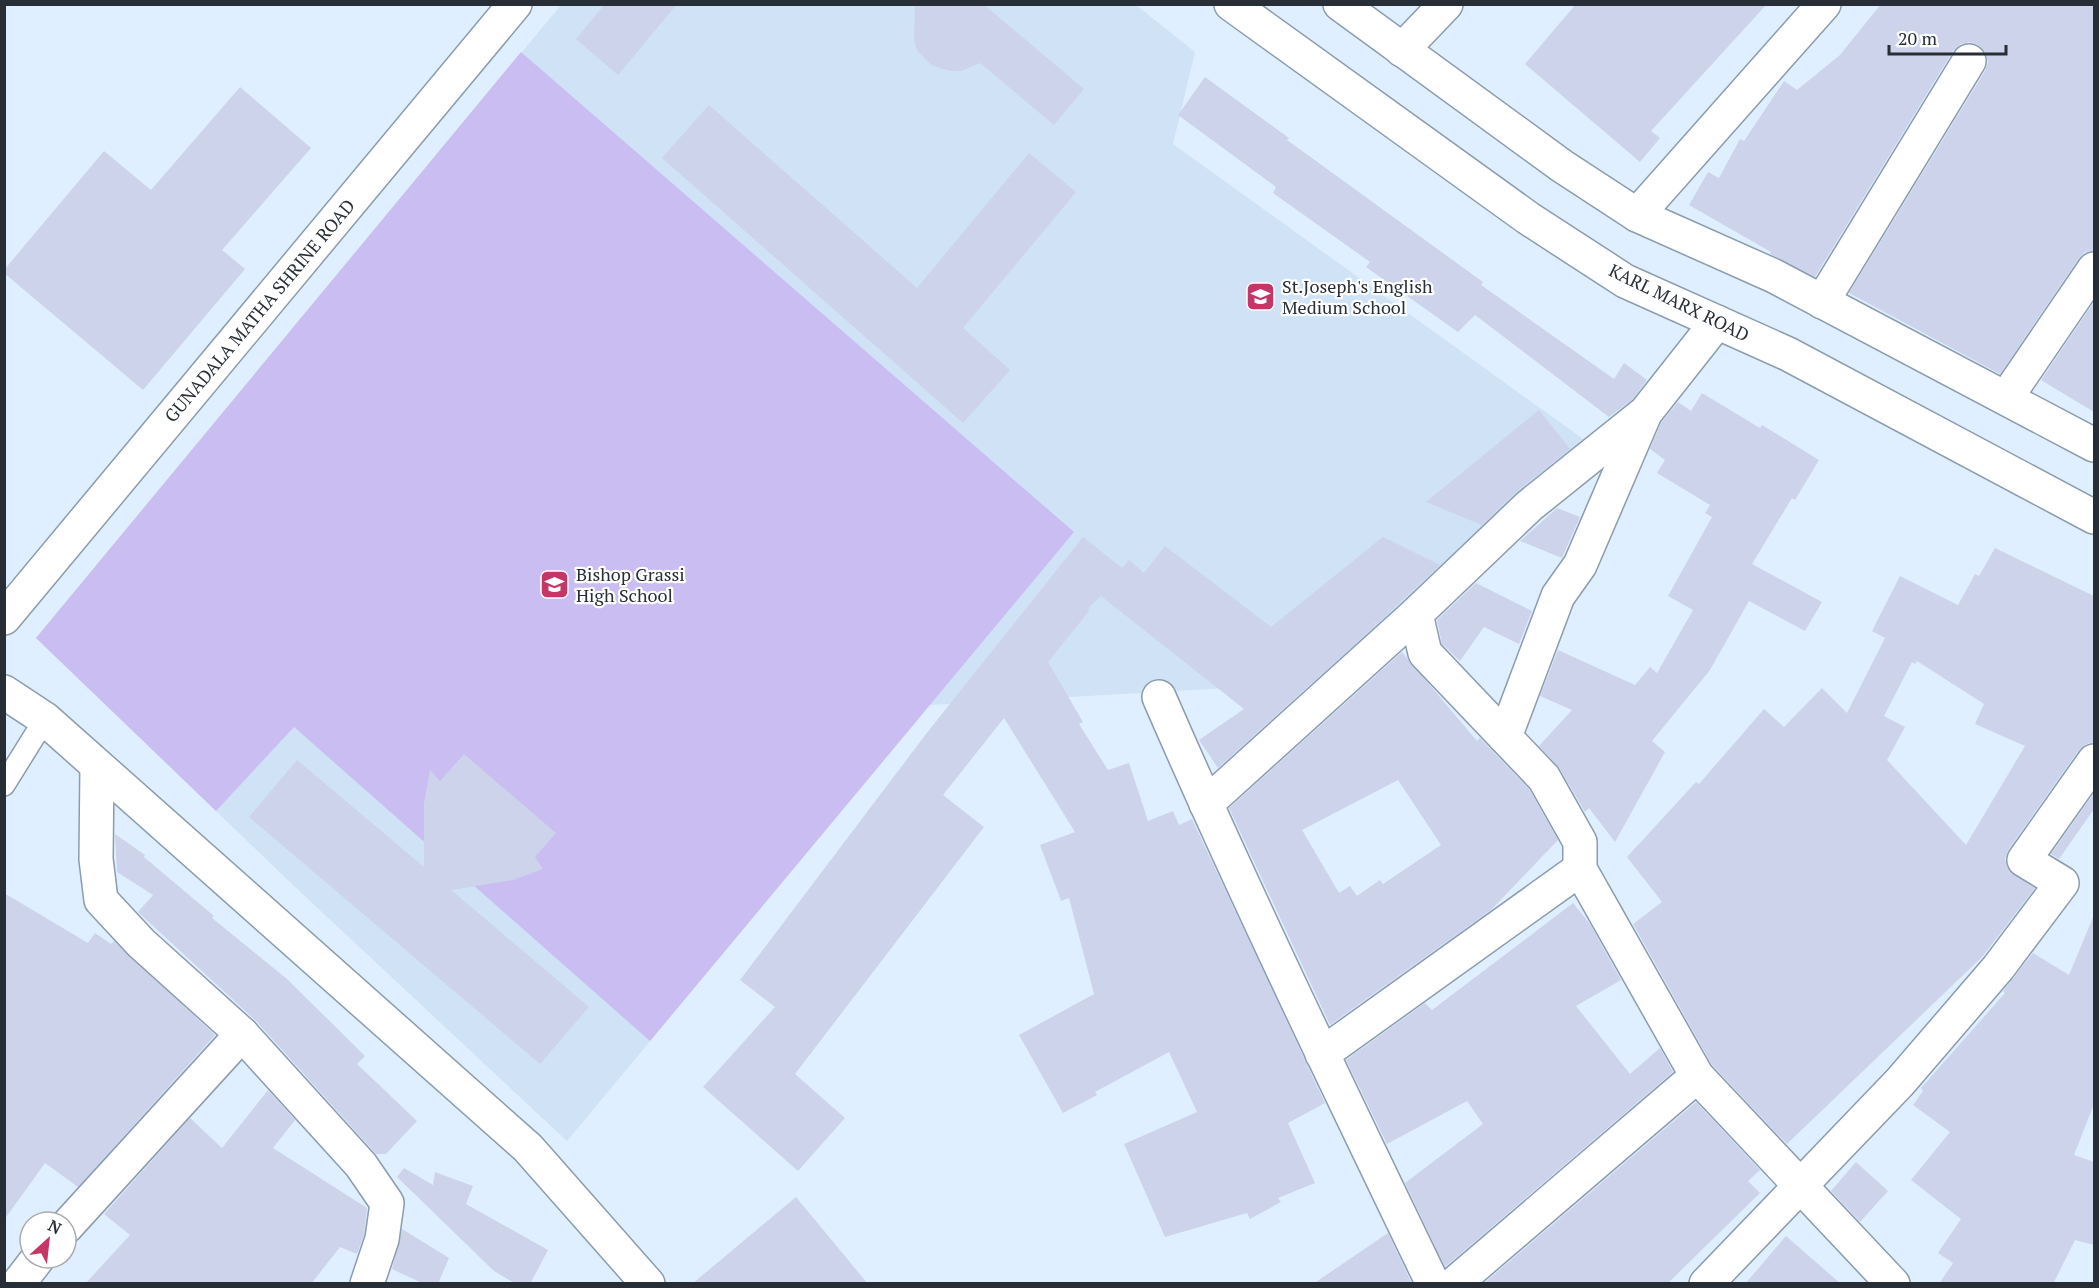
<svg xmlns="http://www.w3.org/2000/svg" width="2099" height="1288" font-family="'PT Serif',serif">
<rect width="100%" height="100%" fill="#e0efff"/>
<polygon fill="#cfe2f6" points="561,5 1136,5 1195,52 1173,144 1597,449 1314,683 930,705 567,1141 294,886 36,638"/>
<polygon fill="#cabdf2" points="521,52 1074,532 650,1041 294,727 216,811 36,638"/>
<g fill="#ccd3eb" fill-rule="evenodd">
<polygon points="605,4 677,4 618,75 576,39"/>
<polygon points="915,4 983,4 1084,89 1054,125 980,63 961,71 950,71 931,65 917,50 914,40"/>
<polygon points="1576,4 1767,4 1651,131 1660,138 1640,162 1525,64"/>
<polygon points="1881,4 2094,4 2094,250 2085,252 2079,258 2000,374 1849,293 1985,71 1988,62 1986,53 1978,45 1969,42 1961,44 1953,51 1815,277 1770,254 1771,252 1689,205 1708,172 1719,178 1740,139 1744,141 1784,81 1797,90 1840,55"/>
<polygon points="1205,77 1289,138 1287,140 1483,282 1481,285 1614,379 1624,363 1647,380 1633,399 1609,417 1475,315 1458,332 1366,267 1370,262 1273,193 1276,187 1178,115"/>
<polygon points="240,87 311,148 222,250 245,269 143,390 4,273 4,270 104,151 151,190"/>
<polygon points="709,105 917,288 1029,153 1076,192 963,328 1010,370 963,423 662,158"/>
<polygon points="2094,302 2094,412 2041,380"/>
<polygon points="1702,393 1760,428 1762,425 1819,460 1795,500 1792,498 1752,564 1822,602 1805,631 1749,601 1710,670 1652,741 1665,752 1615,842 1589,808 1585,812 1560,769 1539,746 1572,710 1540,696 1558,650 1635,685 1650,667 1657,673 1693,610 1668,596 1712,517 1705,513 1710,505 1657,473 1665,460 1650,449 1661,423 1678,402 1691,411"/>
<polygon points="1539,410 1570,449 1517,491 1482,525 1426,502"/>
<polygon points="1557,508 1580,517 1562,558 1520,541"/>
<polygon points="1083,537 1122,568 1129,560 1144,573 1165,546 1271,627 1383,537 1440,565 1377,624 1373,622 1376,625 1218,768 1199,740 1244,709 1101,596 1088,608 1089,611 1048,662 1083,722 1079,724 1108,770 1129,763 1148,821 1173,811 1179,825 1192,819 1325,1103 1288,1123 1315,1183 1278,1198 1281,1202 1250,1219 1247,1213 1165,1237 1124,1144 1197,1112 1169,1052 1095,1092 1097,1095 1063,1113 1019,1035 1094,994 1069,898 1061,901 1040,845 1075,832 1004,718 943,795 984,827 795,1074 845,1118 798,1171 703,1087 775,1007 740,980 926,734"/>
<path d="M1995,548L2094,596V742L2086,744L2079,750L2008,850L2005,859L2008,869L2035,888L1983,956L1787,1144L1712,1065L1633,924L1662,902L1627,857L1696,782L1699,784L1764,709L1784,727L1822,688L1847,713L1885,638L1872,631L1900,576L1958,605L1975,574L1979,576ZM1917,661L1984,704L1975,724L2025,746L1966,845L1887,760L1905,727L1884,716L1912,662L1915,664Z"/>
<polygon points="1476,583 1532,611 1519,644 1484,627 1460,661 1442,644 1437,620"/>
<path d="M1402,652L1477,741L1480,738L1529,789L1558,840L1491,910L1330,1025L1229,808ZM1398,780L1441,845L1383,884L1380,880L1357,896L1350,886L1339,893L1302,830Z"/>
<polygon points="464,754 556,833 535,857 543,869 513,880 451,890 589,1007 540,1064 249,817 297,760 424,867 424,803 430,770 440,781"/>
<polygon points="2094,793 2094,809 2059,859 2051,854"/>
<polygon points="115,834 145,855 144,857 214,916 212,918 287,979 365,1056 357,1064 417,1121 386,1154 376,1154 256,1021 138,912 153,895 117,872"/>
<polygon points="4,893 88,943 95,933 111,944 114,941 215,1035 78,1187 45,1163 4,1220"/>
<polygon points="1573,903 1590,924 1621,980 1576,1006 1630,1074 1660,1048 1673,1072 1445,1267 1405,1183 1483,1124 1467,1101 1387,1144 1346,1060 1425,1003 1432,1010"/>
<polygon points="2094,915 2094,1104 2074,1155 2094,1162 2094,1245 2075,1240 2053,1284 1939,1284 1953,1263 1938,1253 1961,1219 1911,1180 1950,1132 1913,1105 1923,1091 1921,1088 2005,993 2003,991 2033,953 2069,975"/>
<polygon points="268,1090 295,1120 273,1148 367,1208 364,1235 357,1254 340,1247 311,1284 85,1284 130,1235 104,1214 190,1118 222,1148"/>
<polygon points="1696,1102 1760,1170 1748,1181 1760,1193 1667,1284 1483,1284"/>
<polygon points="1856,1162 1888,1191 1860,1222 1831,1191"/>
<polygon points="404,1168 433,1185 435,1172 473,1186 466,1204 548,1250 530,1284 516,1284 494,1271 397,1177"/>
<polygon points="796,1197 868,1284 692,1284"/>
<polygon points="402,1229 449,1258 438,1284 424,1284 392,1269"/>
<polygon points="1388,1233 1412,1284 1313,1284"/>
<polygon points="1786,1236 1841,1284 1745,1284"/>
</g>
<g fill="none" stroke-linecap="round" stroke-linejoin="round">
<defs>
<polyline id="service" points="4,785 45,719"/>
<g id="minor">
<polyline points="1402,50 1446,4"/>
<polyline points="1637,215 1824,4"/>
<polyline points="1822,302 1969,61"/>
<polyline points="2006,398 2094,269"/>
<polyline points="1416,614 1529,506 1646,412 1717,322"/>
<polyline points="4,618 515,4"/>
<path d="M1159,697C1245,895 1339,1089 1433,1284"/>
<polyline points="1505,737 1558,596 1580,565 1644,416"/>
<polyline points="97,766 96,859 101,900 141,943 242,1034 361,1165 387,1203 382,1239 367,1284"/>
<polyline points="1206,804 1416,614 1425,653 1544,778 1580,842 1580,869 1697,1076 1893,1284"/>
<polyline points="1322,1054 1580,869"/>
<polyline points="66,1227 242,1034"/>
<polyline points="18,1284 38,1258"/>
<polyline points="1454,1284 1697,1076"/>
<polyline points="1706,1284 1900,1082 1998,968 2062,883 2024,860 2094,761"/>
</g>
<polyline id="tertiary" points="4,692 45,719 528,1148 648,1284"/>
<g id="secondary">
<polyline points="1231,4 1528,218 1625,281 1788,354 2094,517"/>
<polyline points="1340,4 1562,166 1637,215 1774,276 2094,445"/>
</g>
</defs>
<use href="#service" stroke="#8a9cae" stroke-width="24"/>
<use href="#minor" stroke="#8a9cae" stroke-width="36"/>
<use href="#tertiary" stroke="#8a9cae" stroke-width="36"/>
<use href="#secondary" stroke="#8a9cae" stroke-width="36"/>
<use href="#service" stroke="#fff" stroke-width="21"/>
<use href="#minor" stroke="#fff" stroke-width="33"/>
<use href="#tertiary" stroke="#fff" stroke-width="33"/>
<use href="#secondary" stroke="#fff" stroke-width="33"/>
</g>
<defs>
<symbol id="school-square" viewBox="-11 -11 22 22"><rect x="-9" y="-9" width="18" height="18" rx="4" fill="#c43666" stroke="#fff"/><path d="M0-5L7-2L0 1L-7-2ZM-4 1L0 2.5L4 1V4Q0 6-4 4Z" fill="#fff"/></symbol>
</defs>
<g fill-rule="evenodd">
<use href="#school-square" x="1244" y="280" width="33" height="33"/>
<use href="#school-square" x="538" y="568" width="33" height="33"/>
</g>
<g text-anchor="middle" stroke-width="4.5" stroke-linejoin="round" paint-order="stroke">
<g font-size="18" fill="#272e35" stroke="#fff" text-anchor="start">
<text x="1282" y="293">St.Joseph's English<tspan x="1282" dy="21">Medium School</tspan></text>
<text x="576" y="581">Bishop Grassi<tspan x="576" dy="21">High School</tspan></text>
</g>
<g font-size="18" fill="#272e35" stroke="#fff">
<text transform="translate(1679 303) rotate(26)" y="6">KARL MARX ROAD</text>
<text transform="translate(260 311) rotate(-50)" y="6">GUNADALA MATHA SHRINE ROAD</text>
</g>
</g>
<rect width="2099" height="1288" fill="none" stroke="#272e35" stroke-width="12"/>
<g transform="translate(48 1240) rotate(27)"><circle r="28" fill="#ffffff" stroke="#a9abae" stroke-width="1.5"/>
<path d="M0-4.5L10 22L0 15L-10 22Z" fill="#c43666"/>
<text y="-9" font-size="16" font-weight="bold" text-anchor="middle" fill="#272e35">N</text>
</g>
<path d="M1889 45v9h117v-9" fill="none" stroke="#272e35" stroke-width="3"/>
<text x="1898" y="45" font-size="18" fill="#272e35" stroke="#ffffff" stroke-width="4.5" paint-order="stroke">20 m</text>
</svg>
